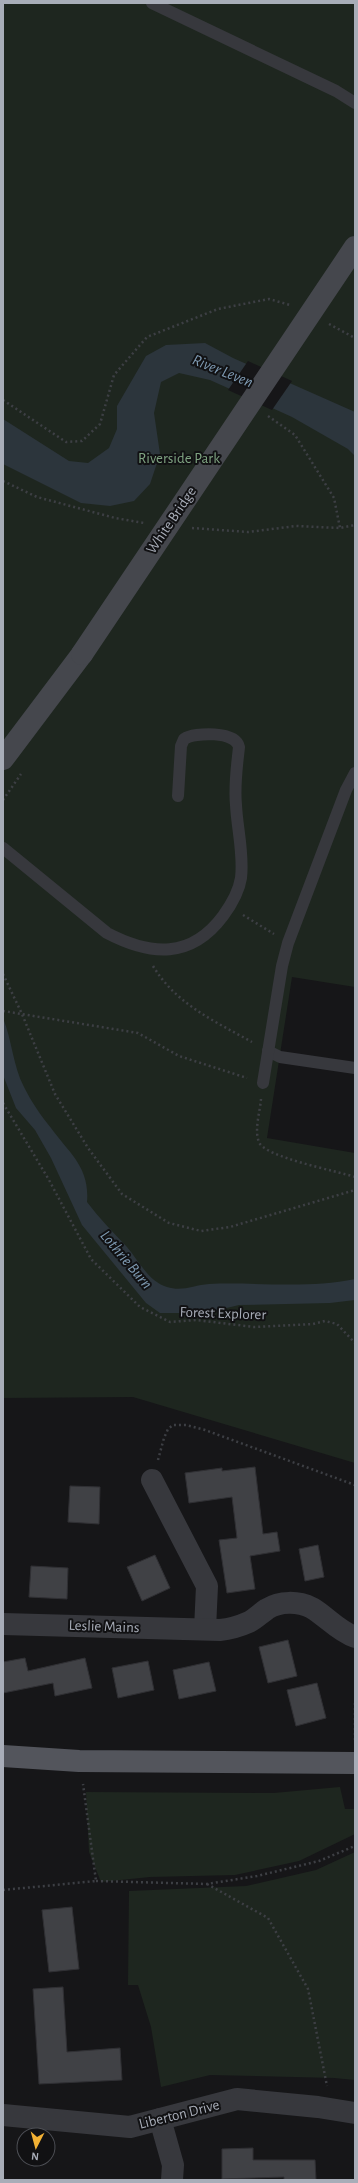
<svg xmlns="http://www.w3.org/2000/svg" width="358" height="2183" font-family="'Alegreya Sans',sans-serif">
<rect width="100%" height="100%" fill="#161618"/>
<g fill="#1e261f">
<polygon points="3,3 355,3 355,987 292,977 267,1138 355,1153 355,1463 133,1397 3,1398"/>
<polygon points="340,1787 345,1809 355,1809 355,1834 299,1861 235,1875 150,1877 101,1882 89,1852 86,1792 274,1793"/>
<polygon points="355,1852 355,2080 334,2078 210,2075 161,2087 151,2027 138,1985 128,1985 129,1891 246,1886 316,1870"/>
</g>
<g fill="#2c353c">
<polygon points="205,343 233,358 355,412 355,456 348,449 292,417 210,380 179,373 161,382 154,413 160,454 150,484 134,501 110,506 81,503 3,464 3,419 69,461 88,463 109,448 117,429 117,406 146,356 166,345"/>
<path d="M3,1018C12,1040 13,1066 24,1087C31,1101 41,1116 51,1128C69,1153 90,1167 87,1202C99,1218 113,1232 127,1247C139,1261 148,1281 167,1287C182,1292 194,1285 209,1284C257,1282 308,1289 355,1279V1300L330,1303L239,1305L206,1313H160L146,1303L82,1225L51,1158L35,1130L16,1108L3,1075Z"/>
</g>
<polygon fill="#161618" points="248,361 292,381 272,410 228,390"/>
<g fill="#404145" stroke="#303034">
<polygon points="255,1467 263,1534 277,1532 280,1551 250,1556 255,1589 227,1593 219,1540 237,1538 232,1497 189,1503 185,1473 222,1468 222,1471"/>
<polygon points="70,1486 100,1487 99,1524 68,1522"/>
<polygon points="318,1545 324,1577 305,1581 299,1549"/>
<polygon points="155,1555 170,1588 142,1601 127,1567"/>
<polygon points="31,1566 68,1568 67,1599 29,1597"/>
<polygon points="288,1640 297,1676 268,1683 259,1647"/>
<polygon points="25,1658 28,1671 85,1658 92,1688 55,1696 53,1683 3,1693 3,1662"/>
<polygon points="148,1661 154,1690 118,1698 112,1668"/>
<polygon points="209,1662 216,1691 179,1699 173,1670"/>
<polygon points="317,1683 326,1718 296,1726 287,1690"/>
<polygon points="72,1907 79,1969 49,1972 42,1910"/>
<polygon points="63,1987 67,2052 120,2048 122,2080 39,2084 33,1989"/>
<polygon points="253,2148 253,2160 315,2160 316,2180 284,2180 284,2177 222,2179 222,2149"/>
</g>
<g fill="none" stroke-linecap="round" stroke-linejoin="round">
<g stroke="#3d3f44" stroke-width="2.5" stroke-dasharray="2 3" stroke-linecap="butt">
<polyline points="329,324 355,338"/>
<polyline points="3,400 66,442 82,441 100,424 114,375 147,337 218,309 269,299 290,305"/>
<polyline points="268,416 295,435 334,498 340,528"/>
<polyline points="3,481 37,497 115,518 144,523"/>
<polyline points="192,528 248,532 296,526 340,528 355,525"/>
<polyline points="3,800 21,774"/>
<polyline points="243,915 274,934"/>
<path d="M153,966C176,1004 214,1021 252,1042"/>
<polyline points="3,974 22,1014 55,1094 88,1148 122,1194 169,1223 201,1231 230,1227 355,1190"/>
<polyline points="3,1011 138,1033 179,1056 247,1078"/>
<path d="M261,1099C260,1112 254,1130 259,1142C264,1157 337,1171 355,1177"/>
<polyline points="3,1103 49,1180 91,1259 140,1307 170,1322 196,1320 254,1327 313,1324 325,1321 337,1324 355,1343"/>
<polyline points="158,1460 164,1438 168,1429 173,1425 186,1425 205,1430 355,1485"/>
<polyline points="355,1703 355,1740"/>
<polyline points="96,1881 207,1884 257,1876 319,1861 355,1846"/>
<polyline points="207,1884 268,1918 308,1989 327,2086"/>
<polyline points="3,1890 96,1881 83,1784"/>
</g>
<g stroke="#37383d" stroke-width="12">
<polyline points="152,3 336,91 355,103"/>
<path d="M3,848L107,933C151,956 191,959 223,916C231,905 239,891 241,878C244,854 237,828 236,805C234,785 237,766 239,747C236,731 195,732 184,739L181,746L178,796"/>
<polyline points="268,1051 280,1057 355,1068"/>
<polyline points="263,1083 282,966 288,943 346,790 355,773"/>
</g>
<g stroke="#37383d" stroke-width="22">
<polyline points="152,1480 207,1586 205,1629"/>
<path d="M3,1624L220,1630C231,1629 240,1626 249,1622C256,1618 261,1613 267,1609C280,1601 298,1601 312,1608C327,1617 338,1631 355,1637"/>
<polyline points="3,2115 130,2127 237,2099 318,2107 355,2113"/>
<polyline points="160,2119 173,2165 172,2180"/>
</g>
<polyline stroke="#45474d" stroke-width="22" points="3,759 82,654"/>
<polyline stroke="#53555c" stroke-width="22" points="3,1756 79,1761 355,1763"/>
<polyline stroke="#45474d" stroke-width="22" points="82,654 355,247"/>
</g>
<g text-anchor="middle" stroke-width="4" stroke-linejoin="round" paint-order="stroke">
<g font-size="15" fill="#7fa381" stroke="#111113">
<text x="179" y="463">Riverside Park</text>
</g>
<g font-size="15" fill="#a8adb8" stroke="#111113">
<text transform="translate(171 520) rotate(-56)" y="5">White Bridge</text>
<text transform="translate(223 1313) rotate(2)" y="5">Forest Explorer</text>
<text transform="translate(104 1626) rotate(2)" y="5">Leslie Mains</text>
<text transform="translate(179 2114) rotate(-14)" y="5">Liberton Drive</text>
</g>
<g font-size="16" font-style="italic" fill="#7f9bb3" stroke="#111113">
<text transform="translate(223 370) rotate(22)" y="6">River Leven</text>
<text transform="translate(127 1259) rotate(50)" y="6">Lothrie Burn</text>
</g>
</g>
<rect width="358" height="2183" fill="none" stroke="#a8adb8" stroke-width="8"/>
<g transform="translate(36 2147) rotate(186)"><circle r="19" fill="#111113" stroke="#4d4f55"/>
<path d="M0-3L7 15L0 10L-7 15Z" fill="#f2b134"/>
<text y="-6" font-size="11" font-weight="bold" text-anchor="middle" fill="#a8adb8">N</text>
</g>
</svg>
